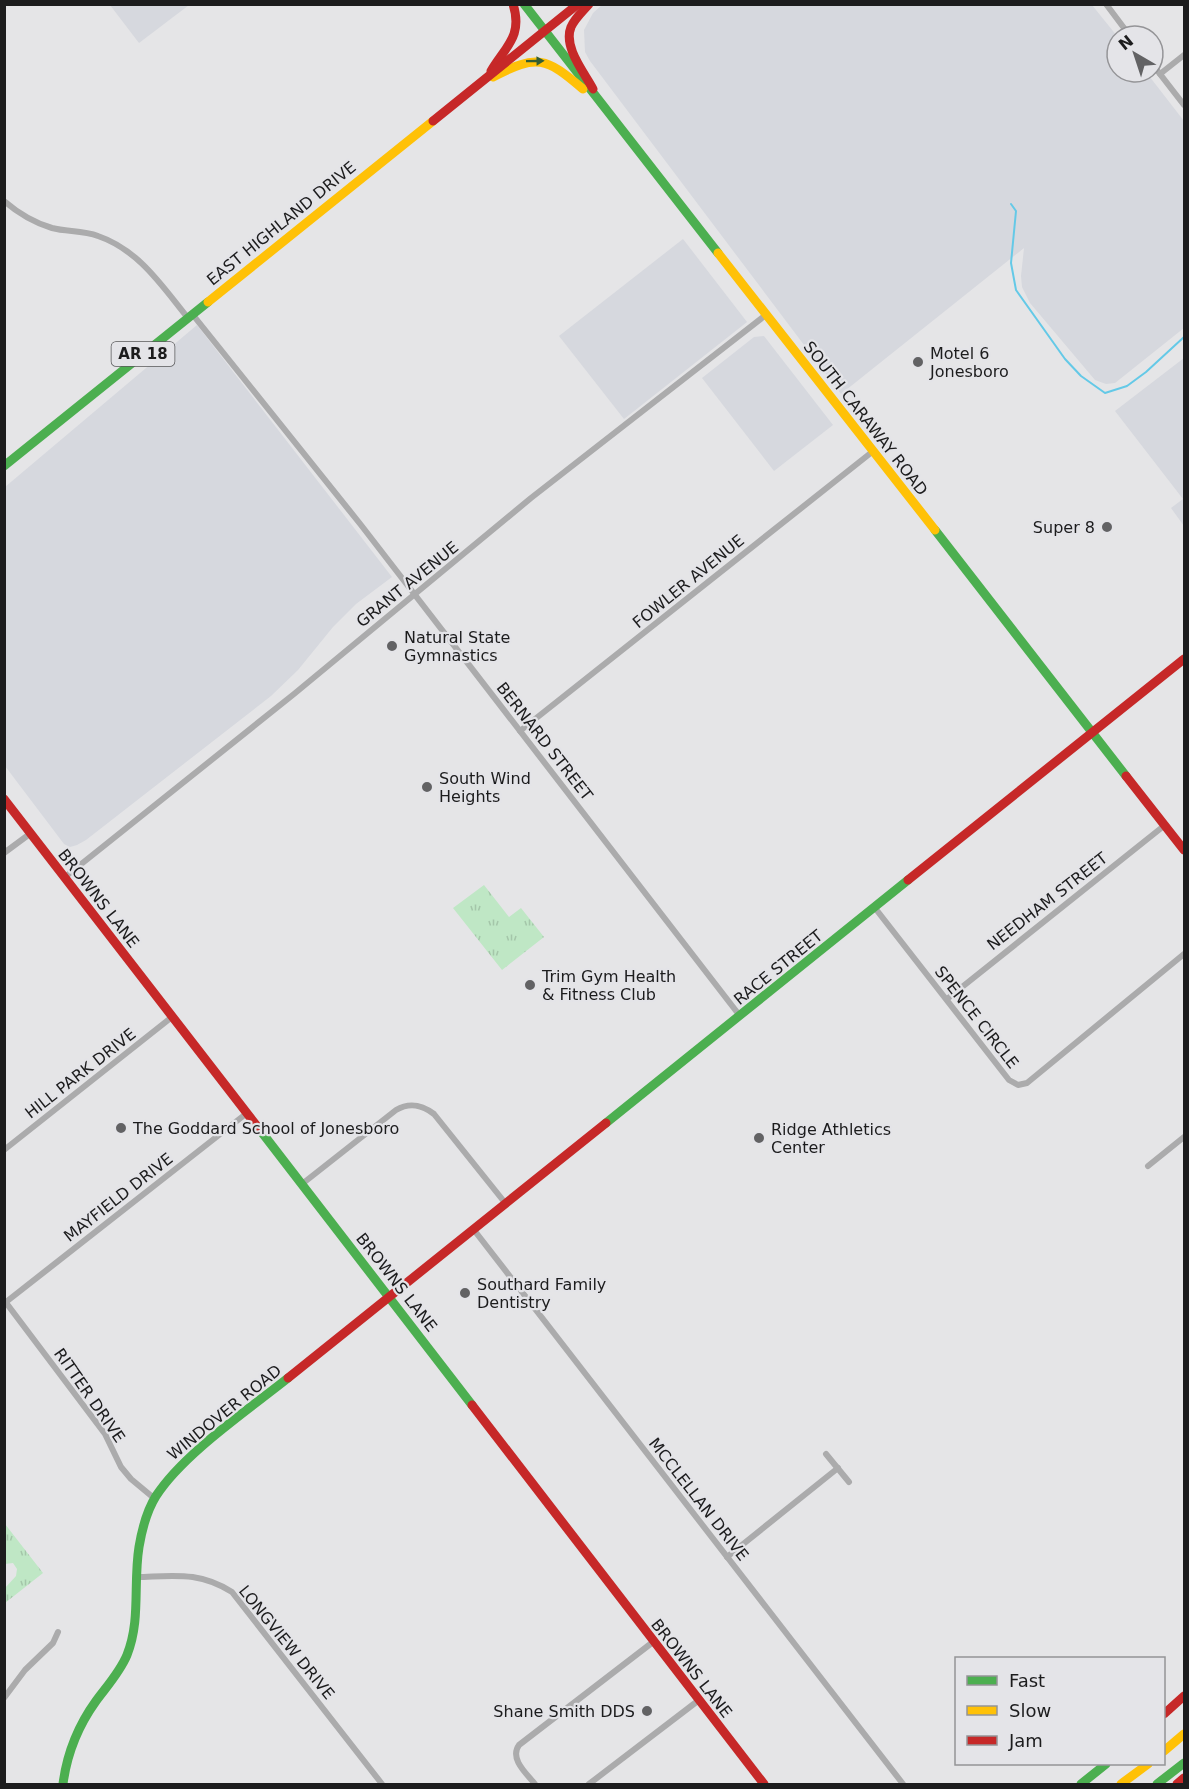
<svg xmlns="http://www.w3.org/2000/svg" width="1189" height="1789" font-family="'DejaVu Sans',sans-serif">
<defs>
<pattern id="grass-tufts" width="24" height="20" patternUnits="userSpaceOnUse" patternTransform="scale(1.5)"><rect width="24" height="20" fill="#bfe7c5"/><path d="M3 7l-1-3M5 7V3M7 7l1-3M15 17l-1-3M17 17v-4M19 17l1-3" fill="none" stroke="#a4c6a9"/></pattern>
</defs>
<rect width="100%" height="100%" fill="#e5e5e7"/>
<g fill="#d6d8de">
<polygon points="603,4 1092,5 1117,36 1117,72 1146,72 1184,121 1184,328 1115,383 1106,384 1095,380 1030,303 1022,287 1021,276 1024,248 841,394 590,61 585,52 584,30 593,13"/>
<polygon points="110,5 189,5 139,43"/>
<polygon points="683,239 747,322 624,419 559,336"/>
<polygon points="197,325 392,577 356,604 333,627 298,670 271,696 86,840 77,845 70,847 64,844 5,766 5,487"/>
<polygon points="764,336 833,425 774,471 702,378 754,337"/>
<polygon points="1184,358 1184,526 1171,508 1183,499 1115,411"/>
</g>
<g fill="url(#grass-tufts)">
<polygon points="484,885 509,917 521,908 544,937 502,970 453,908"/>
<polygon points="5,1524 43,1573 5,1603 5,1588 16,1576 17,1569 13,1563 5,1564"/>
</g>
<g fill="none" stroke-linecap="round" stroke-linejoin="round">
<polyline stroke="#64c9e7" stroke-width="2" points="1011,204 1016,211 1011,263 1016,290 1065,359 1081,376 1105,393 1127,386 1146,372 1184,337"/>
<g stroke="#ababac" stroke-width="6">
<polyline points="1106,4 1130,36"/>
<polyline points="1153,65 1184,105"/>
<polyline points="1160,74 1184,55"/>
<path d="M4,201C18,213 35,223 52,228C67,232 83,230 98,236C139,250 162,286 188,318"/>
<polyline points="193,315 361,525 740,1016"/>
<polyline points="520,731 872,452"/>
<polyline points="4,853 31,833"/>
<polyline points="65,877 294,694 531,498 767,314"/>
<polyline points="875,908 1009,1080 1018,1085 1027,1083 1184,954"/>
<polyline points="947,999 1165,825"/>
<polyline points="4,1150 172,1017"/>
<polyline points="1148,1166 1184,1137"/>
<path d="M302,1184L396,1110C410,1102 422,1105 434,1114L506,1204"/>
<polyline points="474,1230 903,1784"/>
<polyline points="4,1300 105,1434 121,1467 131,1479 155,1499"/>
<polyline points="6,1302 247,1113"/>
<polyline points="826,1454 849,1482"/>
<polyline points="727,1557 838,1468"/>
<path d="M137,1577C174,1576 199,1571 232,1592L382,1784"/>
<polyline points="4,1698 25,1670 53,1643 58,1632"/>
<path d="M535,1784C527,1774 509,1759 519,1745L653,1642"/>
<polyline points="589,1784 699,1700"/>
</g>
<g stroke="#4caf50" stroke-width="9">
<polyline points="524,4 718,253"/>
<polyline points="4,466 208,302"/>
<polyline points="935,530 1126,776"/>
<polyline points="606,1123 908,880"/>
<polyline points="260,1130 472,1405"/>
<path d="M63,1784C67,1753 78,1726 96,1701C107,1686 120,1672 127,1655C141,1620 133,1584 139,1547C142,1529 146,1512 156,1496C183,1454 248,1410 288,1378"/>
<polyline points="1081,1784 1106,1764"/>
<polyline points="1157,1784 1184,1763"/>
</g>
<g stroke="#ffc107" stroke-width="9">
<path d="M493,77C537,54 546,57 583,89"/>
<polyline points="718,253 935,530"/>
<polyline points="208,302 433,121"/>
<polyline points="1164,1751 1184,1734"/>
<polyline points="1121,1784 1148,1764"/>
</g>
<g stroke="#c62828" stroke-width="9">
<path d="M589,4C583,11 575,18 571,27C563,47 584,72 593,89"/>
<path d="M491,71C506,46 523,36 513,4"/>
<polyline points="433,121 578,4"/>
<polyline points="1126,776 1184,850"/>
<polyline points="4,799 260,1130"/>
<polyline points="908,880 1184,659"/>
<polyline points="288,1378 606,1123"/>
<polyline points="472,1405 764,1784"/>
<polyline points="1164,1714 1184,1696"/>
<polyline points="1177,1784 1184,1778"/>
</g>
</g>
<defs><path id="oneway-solid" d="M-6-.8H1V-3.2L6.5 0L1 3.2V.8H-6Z" transform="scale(1.5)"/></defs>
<use fill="#325e34" href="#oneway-solid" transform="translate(535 61) rotate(-1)"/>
<g fill="#626264" stroke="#e4e4e8" stroke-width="2">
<circle cx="918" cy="362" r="6"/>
<circle cx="1107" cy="527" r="6"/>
<circle cx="392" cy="646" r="6"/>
<circle cx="427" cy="787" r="6"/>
<circle cx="530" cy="985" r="6"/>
<circle cx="121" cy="1128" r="6"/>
<circle cx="759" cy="1138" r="6"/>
<circle cx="465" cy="1293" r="6"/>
<circle cx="647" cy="1711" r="6"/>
</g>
<g text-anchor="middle" stroke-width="4.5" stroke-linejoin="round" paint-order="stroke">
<rect fill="#e4e4e8" stroke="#58585a" stroke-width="1.5" x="111.5" y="342" width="63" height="24" rx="4.5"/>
<g font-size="15" font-weight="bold" fill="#1c1c1d">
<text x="143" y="359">AR 18</text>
</g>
<g font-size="16" fill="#1c1c1d" stroke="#e4e4e8">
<text transform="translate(281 223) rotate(-39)" y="6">EAST HIGHLAND DRIVE</text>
<text transform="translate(866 418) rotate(52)" y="6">SOUTH CARAWAY ROAD</text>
<text transform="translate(688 581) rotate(-39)" y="6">FOWLER AVENUE</text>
<text transform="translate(407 584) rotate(-39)" y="6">GRANT AVENUE</text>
<text transform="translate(545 741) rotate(52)" y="6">BERNARD STREET</text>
<text transform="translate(99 898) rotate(52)" y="6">BROWNS LANE</text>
<text transform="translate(1047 901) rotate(-38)" y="6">NEEDHAM STREET</text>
<text transform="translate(778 967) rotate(-39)" y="6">RACE STREET</text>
<text transform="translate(977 1017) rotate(52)" y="6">SPENCE CIRCLE</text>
<text transform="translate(80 1073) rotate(-38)" y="6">HILL PARK DRIVE</text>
<text transform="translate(118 1197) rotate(-38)" y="6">MAYFIELD DRIVE</text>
<text transform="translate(397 1282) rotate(52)" y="6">BROWNS LANE</text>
<text transform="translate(90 1395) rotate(55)" y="6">RITTER DRIVE</text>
<text transform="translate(224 1412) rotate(-39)" y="6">WINDOVER ROAD</text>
<text transform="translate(699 1499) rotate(52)" y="6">MCCLELLAN DRIVE</text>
<text transform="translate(287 1642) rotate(51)" y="6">LONGVIEW DRIVE</text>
<text transform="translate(692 1668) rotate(52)" y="6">BROWNS LANE</text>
</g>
<g font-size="16" fill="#1c1c1d" stroke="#e4e4e8" text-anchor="start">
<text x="930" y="359">Motel 6<tspan x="930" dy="18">Jonesboro</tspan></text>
<text x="1095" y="533" text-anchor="end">Super 8</text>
<text x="404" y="643">Natural State<tspan x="404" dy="18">Gymnastics</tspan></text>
<text x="439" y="784">South Wind<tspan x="439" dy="18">Heights</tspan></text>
<text x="542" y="982">Trim Gym Health<tspan x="542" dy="18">&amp; Fitness Club</tspan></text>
<text x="133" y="1134">The Goddard School of Jonesboro</text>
<text x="771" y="1135">Ridge Athletics<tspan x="771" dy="18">Center</tspan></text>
<text x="477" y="1290">Southard Family<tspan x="477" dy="18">Dentistry</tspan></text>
<text x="635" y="1717" text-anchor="end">Shane Smith DDS</text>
</g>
</g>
<rect width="1189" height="1789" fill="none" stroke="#1c1c1d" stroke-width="12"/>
<rect x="955" y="1657" width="210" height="108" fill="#e4e4e8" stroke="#949497" stroke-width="1.5"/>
<rect x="967" y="1676" width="30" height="9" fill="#4caf50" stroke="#949497" stroke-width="1.5"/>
<text x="1009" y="1687" font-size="18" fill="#1c1c1d">Fast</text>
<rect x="967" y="1706" width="30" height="9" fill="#ffc107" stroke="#949497" stroke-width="1.5"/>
<text x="1009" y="1717" font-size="18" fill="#1c1c1d">Slow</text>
<rect x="967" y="1736" width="30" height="9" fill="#c62828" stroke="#949497" stroke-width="1.5"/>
<text x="1009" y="1747" font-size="18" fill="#1c1c1d">Jam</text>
<g transform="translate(1135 54) rotate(321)"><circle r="28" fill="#e4e4e8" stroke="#949497" stroke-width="1.5"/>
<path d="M0-4.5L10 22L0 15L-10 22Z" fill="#626264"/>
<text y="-9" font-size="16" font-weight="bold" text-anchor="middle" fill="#1c1c1d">N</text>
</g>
</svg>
